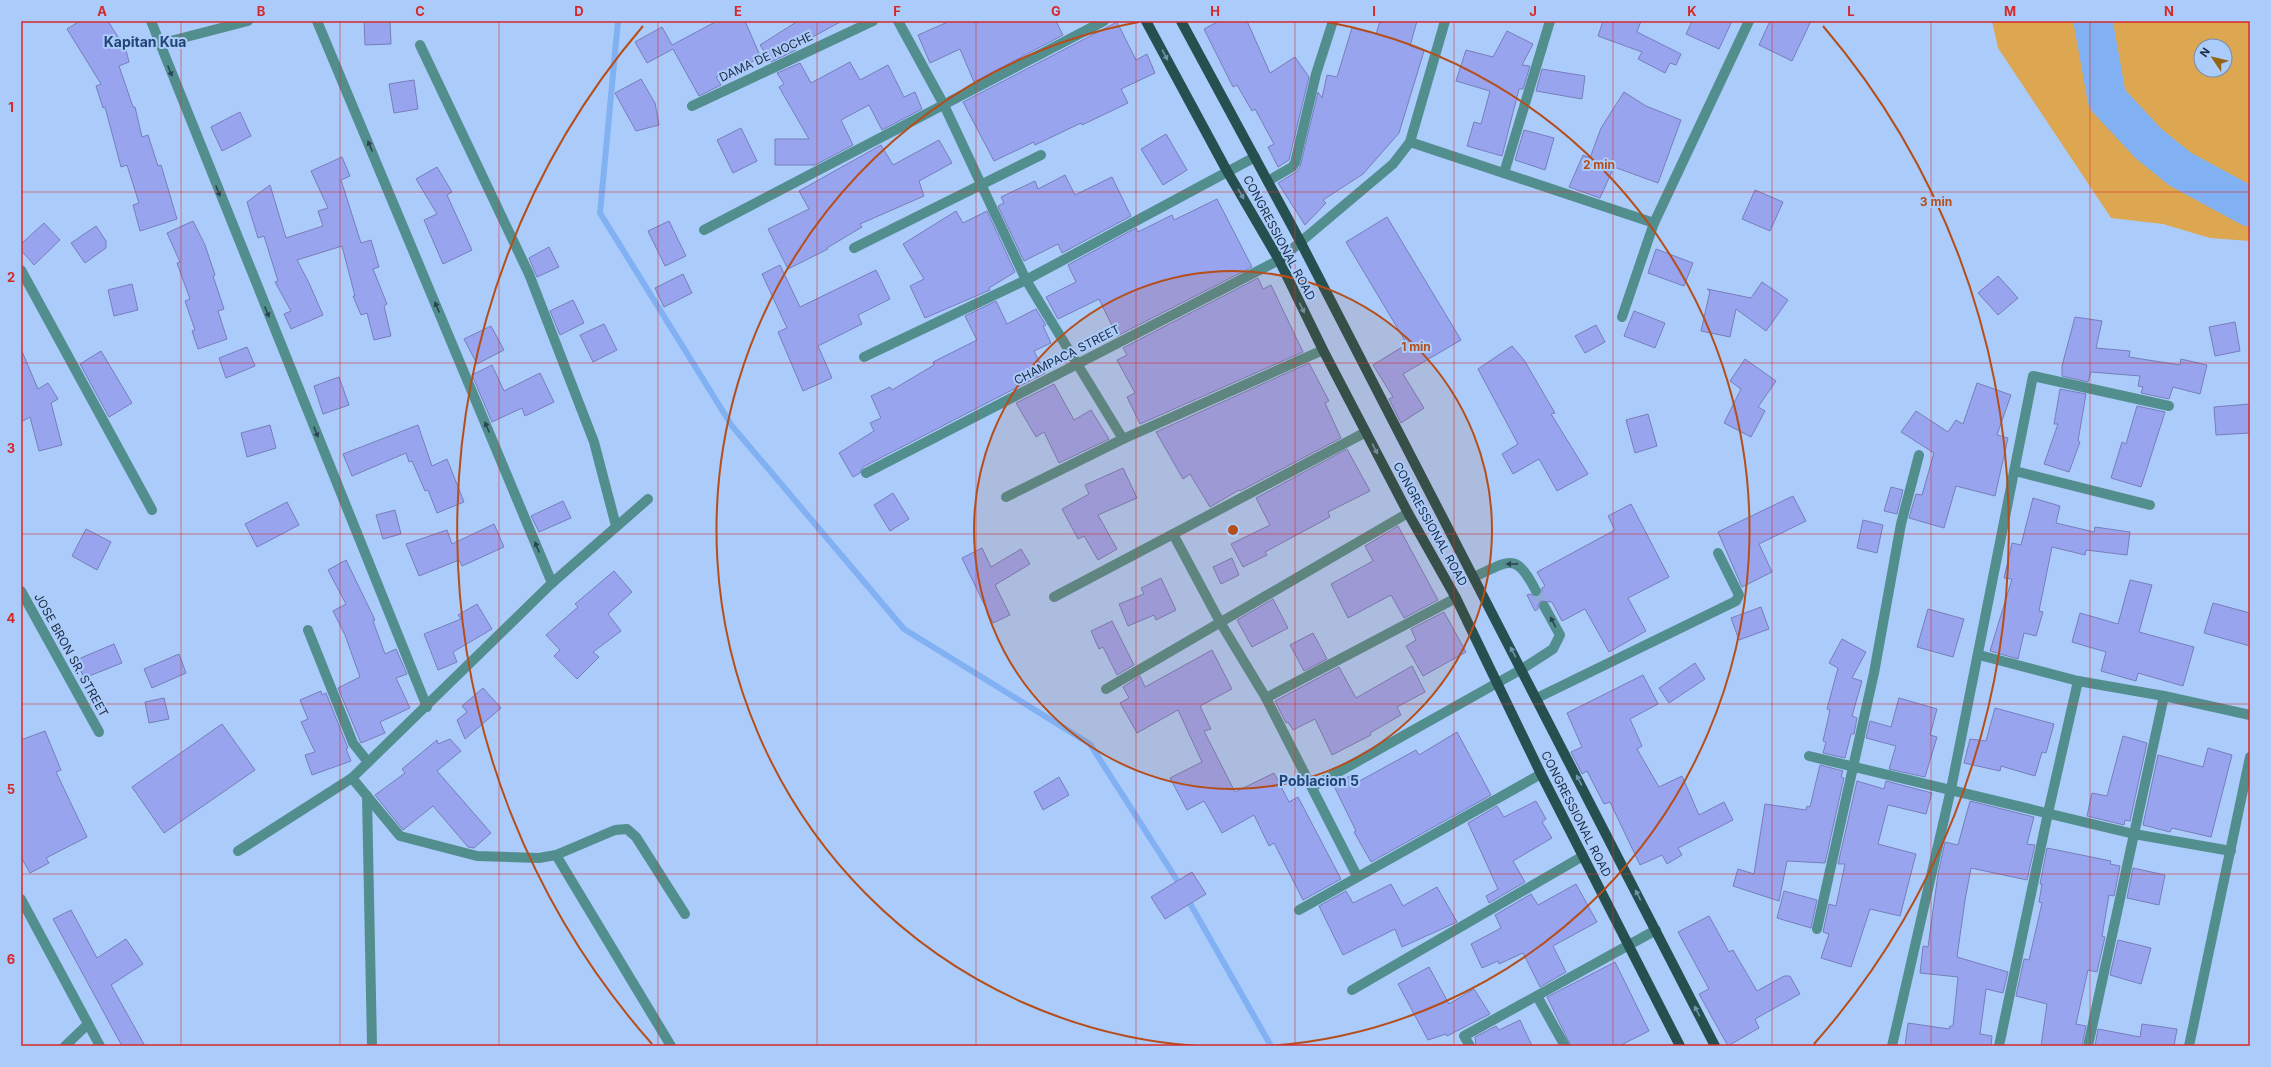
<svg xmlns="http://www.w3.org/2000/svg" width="2271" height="1067" font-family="Inter,sans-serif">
<rect width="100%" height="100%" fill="#abccfa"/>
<path fill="#dda751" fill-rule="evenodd" d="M1992,21H2250V241L2210,238L2163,224L2111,218L1998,48ZM2201,46H2225V70H2201Z"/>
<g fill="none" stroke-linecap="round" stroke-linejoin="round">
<g stroke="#81b0f3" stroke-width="6">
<polyline points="618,21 600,213 732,426 904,629 1090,744 1182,888"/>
<polyline points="1187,898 1271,1046"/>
</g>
<polyline stroke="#81b0f3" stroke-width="39" points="2093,21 2107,99 2149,144 2180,169 2250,207"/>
</g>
<g fill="#99a4ef" stroke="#767ebb">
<polygon points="80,21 108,21 126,50 129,62 119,66 133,107 135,107 142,137 148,135 158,166 161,165 177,219 140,231 133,205 139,203 127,165 121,167 105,107 103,108 96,86 101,84 67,29"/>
<polygon points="364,21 390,21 391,44 365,45"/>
<polygon points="717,21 745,21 761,58 716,77 721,85 699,96 673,49 647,63 635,42 662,27 672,45"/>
<polygon points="798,21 842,21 794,47 796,50 771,62 760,45"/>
<polygon points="950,21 1056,21 1063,35 974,82 960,49 930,63 918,35"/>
<polygon points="1219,21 1247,21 1270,73 1295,57 1309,77 1289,160 1278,167 1268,147 1274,144 1255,109 1252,111 1237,85 1233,87 1204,29"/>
<polygon points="1380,21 1417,21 1410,46 1424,51 1399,133 1363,174 1323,200 1326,203 1305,225 1278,183 1296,172 1300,167 1318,92 1322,98 1327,75 1337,77 1352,28 1376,34"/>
<polygon points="1603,21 1641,21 1637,32 1681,54 1676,65 1670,63 1665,73 1638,59 1642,52 1598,36"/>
<polygon points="1692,21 1732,21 1719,49 1686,34"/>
<polygon points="1770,21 1811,21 1792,61 1759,45"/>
<polygon points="1117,22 1136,60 1147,54 1155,73 1121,89 1128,103 1082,125 1081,123 1035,145 1034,142 994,161 963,102"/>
<polygon points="1507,31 1533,44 1522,65 1530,66 1523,89 1519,89 1502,156 1467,146 1474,122 1481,124 1490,91 1456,81 1466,50 1493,57"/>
<polygon points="850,62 860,80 888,65 904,97 915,92 922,109 882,130 869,105 841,120 853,145 815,165 775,165 775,139 809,139 779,87 784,84 777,73 800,63 811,83"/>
<polygon points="1542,69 1585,76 1582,99 1536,91"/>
<polygon points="641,79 655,103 659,125 636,131 615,93"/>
<polygon points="414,80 418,109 394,113 389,84"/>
<polygon points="1624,92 1646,106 1681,120 1658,183 1614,167 1600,198 1569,187 1583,155 1590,158 1601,128"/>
<polygon points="240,112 251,136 222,151 211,127"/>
<polygon points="741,128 757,161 733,173 717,140"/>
<polygon points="1524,130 1554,138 1545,170 1515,160"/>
<polygon points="1166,134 1187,170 1163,185 1141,149"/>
<polygon points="939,140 952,163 919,181 924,196 860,224 862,227 827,248 828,249 788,269 768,229 809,209 799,191 881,145 893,165"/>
<polygon points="342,157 350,176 341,180 361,243 371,240 379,267 373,269 387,304 384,306 391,336 374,340 367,313 361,315 353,296 355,296 342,246 297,260 309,283 323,315 291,329 284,314 291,311 275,282 278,281 264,236 258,238 247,202 270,185 286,238 323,226 318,211 328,208 311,171"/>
<polygon points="437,167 452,192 447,195 472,250 443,264 424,220 437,214 416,179"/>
<polygon points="1065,175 1075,195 1112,177 1131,216 1062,253 1058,244 1024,261 998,206 1004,203 1001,197 1035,181 1038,189"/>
<polygon points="1755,190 1783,202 1770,231 1742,219"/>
<polygon points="1217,199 1252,267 1117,336 1099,299 1058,319 1046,297 1076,282 1068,265 1136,228 1138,232 1172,215 1174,220"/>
<polygon points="956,211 963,223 987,211 1015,272 989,288 990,290 925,318 910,286 924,279 903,244"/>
<polygon points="1387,217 1461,340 1403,374 1424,408 1401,423 1389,399 1393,397 1373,365 1407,344 1346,242"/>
<polygon points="193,221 205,245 215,275 213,276 224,309 218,311 227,339 198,349 192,331 195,330 185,301 190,299 177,263 180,262 167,233"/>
<polygon points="669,221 686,256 665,266 648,231"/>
<polygon points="44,223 60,240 34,265 21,250 21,244"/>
<polygon points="96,226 106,241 106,248 85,263 71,243"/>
<polygon points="549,247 559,267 537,277 529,258"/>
<polygon points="1656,249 1693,263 1684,286 1648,273"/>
<polygon points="780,265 800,307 876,270 890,299 858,315 862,324 818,346 832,378 803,391 778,332 787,328 762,274"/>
<polygon points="683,274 692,293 664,307 655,288"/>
<polygon points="1998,276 2018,298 1998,315 1978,293"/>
<polygon points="1258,278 1263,289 1271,285 1303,352 1140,424 1127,397 1135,393 1117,360 1127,355 1123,348"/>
<polygon points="1762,282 1788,300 1766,331 1736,309 1730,337 1701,331 1710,291 1707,289 1751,298"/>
<polygon points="132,284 138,310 114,316 108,290"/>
<polygon points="573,300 584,323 560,335 550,311"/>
<polygon points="996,301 1007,324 1036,309 1046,325 1043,326 1051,343 1034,351 1045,373 863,467 860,473 853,477 839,453 874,431 870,423 881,418 871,396 890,387 892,390 934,365 933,362 977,340 965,316"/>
<polygon points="1634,311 1665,323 1655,348 1624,336"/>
<polygon points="2075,317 2102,321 2096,348 2130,351 2129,357 2180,365 2181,359 2207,365 2200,394 2173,387 2169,399 2141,393 2143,387 2138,386 2140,376 2091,372 2088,382 2062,376 2062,366"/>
<polygon points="2235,322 2240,351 2215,356 2209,327"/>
<polygon points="604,324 617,350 593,362 580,335"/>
<polygon points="1596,325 1605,342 1585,353 1575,336"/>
<polygon points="491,326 504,350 477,364 464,339"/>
<polygon points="1512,346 1524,360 1555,413 1551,414 1588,474 1557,491 1539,459 1513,474 1502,454 1518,444 1478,369"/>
<polygon points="247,347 255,366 226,378 219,358"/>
<polygon points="21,349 38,389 48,383 58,399 51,403 62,445 39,451 30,417 21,422"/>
<polygon points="101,351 132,403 109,417 80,364"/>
<polygon points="1745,359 1776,381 1758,407 1765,411 1751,437 1724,423 1741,389 1730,381"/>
<polygon points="1309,363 1329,401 1325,403 1341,438 1240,491 1239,490 1210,507 1190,474 1183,479 1156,432"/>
<polygon points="492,365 504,391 540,373 554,402 525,416 522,408 492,422 472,375"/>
<polygon points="339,377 349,405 323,414 314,386"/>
<polygon points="1977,383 2011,395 1997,435 2008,438 1995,496 1956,486 1944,528 1909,518 1916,494 1922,495 1934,453 1901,432 1916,411 1948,432 1956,420 1963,424"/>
<polygon points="1054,384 1074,420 1091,410 1109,439 1059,463 1044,432 1036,437 1016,403"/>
<polygon points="2060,389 2086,394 2078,441 2080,442 2069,472 2044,464 2058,424 2054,424"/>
<polygon points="2250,404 2250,433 2216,435 2214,407"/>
<polygon points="2137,406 2165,412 2141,487 2111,478 2122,442 2126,444"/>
<polygon points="1648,414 1657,446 1635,453 1626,420"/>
<polygon points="270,425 276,448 247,457 241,433"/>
<polygon points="418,425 432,466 447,459 464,502 437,513 428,490 425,491 412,461 409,462 406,453 352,476 343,454"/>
<polygon points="1347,449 1370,491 1328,512 1330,517 1265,552 1267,555 1243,567 1231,544 1270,525 1256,498"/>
<polygon points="1123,468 1137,498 1098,515 1117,549 1098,560 1084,536 1078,539 1062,509 1089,494 1085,485"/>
<polygon points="1891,487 1903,490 1897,514 1884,511"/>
<polygon points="893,493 909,519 890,531 874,505"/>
<polygon points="1793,496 1806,521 1759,544 1772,572 1742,587 1718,532"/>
<polygon points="2033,498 2060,506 2056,523 2094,532 2095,527 2130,532 2127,555 2086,550 2085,555 2052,547 2039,611 2043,612 2036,636 2024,633 2018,659 1990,651 2012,579 2004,578 2012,543 2021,545"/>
<polygon points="563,501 571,518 539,532 531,516"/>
<polygon points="287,502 299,525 257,547 245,524"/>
<polygon points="1631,504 1669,577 1628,598 1646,631 1609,652 1585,609 1562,621 1552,602 1541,601 1538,605 1538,609 1535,611 1527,595 1530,594 1536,597 1542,594 1542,588 1545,586 1537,572 1615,530 1608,516"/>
<polygon points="395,510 401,534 383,539 376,515"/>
<polygon points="1863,520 1883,525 1877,553 1857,548"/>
<polygon points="494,524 504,547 462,566 459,560 419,576 406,544 447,530 452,544"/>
<polygon points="1398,526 1438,600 1404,618 1391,595 1348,618 1331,584 1373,561 1365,546"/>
<polygon points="86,529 111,542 97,570 72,556"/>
<polygon points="982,548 991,567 1021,549 1030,564 995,585 1010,615 993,623 962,558"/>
<polygon points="1232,558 1239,575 1221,584 1213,567"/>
<polygon points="346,560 375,620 373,621 385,654 396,649 407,674 396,678 410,708 380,722 385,733 361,743 338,688 360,677 345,635 333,611 346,604 328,570"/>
<polygon points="614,571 632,592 608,614 621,631 593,652 599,657 577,679 554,656 560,650 546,635 578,607 575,604"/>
<polygon points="1161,578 1176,610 1156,620 1154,615 1128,626 1119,604 1144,594 1141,588"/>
<polygon points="2130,580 2152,585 2139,632 2194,647 2183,686 2138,673 2136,681 2101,671 2106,652 2072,642 2080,613 2118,624"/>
<polygon points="1273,599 1288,628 1252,647 1237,620"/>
<polygon points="2213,603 2250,613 2250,646 2204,633"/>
<polygon points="477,604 492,629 453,652 457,662 438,670 424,634 461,619 458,615"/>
<polygon points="1761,607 1769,629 1739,640 1731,618"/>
<polygon points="1928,609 1964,619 1953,657 1917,647"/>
<polygon points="1444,612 1466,652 1423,676 1406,646 1416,640 1411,629"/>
<polygon points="1112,621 1134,665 1117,675 1103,647 1099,649 1091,631"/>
<polygon points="1313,633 1327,659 1304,671 1290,645"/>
<polygon points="1842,639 1866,652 1852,678 1862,681 1852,716 1857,718 1854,734 1851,734 1845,758 1823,753 1826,742 1823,741 1830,710 1827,709 1838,668 1829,663"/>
<polygon points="114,644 122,663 84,678 76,660"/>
<polygon points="1212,650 1232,689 1200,706 1211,729 1204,731 1235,792 1274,773 1289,802 1298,797 1341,879 1303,900 1274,843 1269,846 1254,815 1222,833 1204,801 1187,810 1170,778 1202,762 1178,710 1137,733 1120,703 1129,698 1123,687 1140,676 1145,687"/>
<polygon points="179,654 186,673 152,688 144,669"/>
<polygon points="1695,663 1705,679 1669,703 1659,688"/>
<polygon points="1412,666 1425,692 1397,707 1401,715 1370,733 1371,735 1332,755 1315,719 1293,730 1288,722 1286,723 1275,701 1339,667 1356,698"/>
<polygon points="1643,675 1658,704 1630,719 1642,746 1637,749 1659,787 1682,776 1699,815 1724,802 1733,820 1678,848 1682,855 1667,864 1662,855 1640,865 1610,802 1604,804 1587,771 1582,774 1571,752 1582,747 1567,713"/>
<polygon points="483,688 501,708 465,739 457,720 467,712 462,706"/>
<polygon points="321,691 322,695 326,693 348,748 346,749 351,761 312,775 305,755 315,752 301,722 308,719 300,700"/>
<polygon points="164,698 169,719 149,723 145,702"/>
<polygon points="1899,698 1937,709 1930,735 1937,737 1925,777 1889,769 1896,746 1866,738 1870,721 1891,727"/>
<polygon points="1995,708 2054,724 2046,753 2042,752 2035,776 2001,766 2000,771 1964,763 1970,739 1986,741"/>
<polygon points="222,724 255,770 164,833 132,787"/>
<polygon points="45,731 61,770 56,772 87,837 46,858 49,863 30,873 21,857 21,740"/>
<polygon points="1457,732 1491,795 1371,862 1354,832 1356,831 1333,784 1350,776 1354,784 1416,750 1419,755"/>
<polygon points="2123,736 2147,743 2130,821 2125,820 2124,825 2087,816 2092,793 2107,796"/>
<polygon points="450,739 461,751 437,771 491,833 474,848 468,847 433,806 403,830 375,795 405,773 402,769 437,740 438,744"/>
<polygon points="2208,748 2232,755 2211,837 2172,828 2170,832 2143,825 2158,755 2203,767"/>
<polygon points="1820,765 1843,771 1841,777 1844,778 1825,863 1787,861 1779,901 1733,886 1738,869 1754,874 1765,804 1806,810 1807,806 1810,807"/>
<polygon points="1059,777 1069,795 1043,810 1034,792"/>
<polygon points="1857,781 1884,789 1886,781 1932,793 1926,814 1888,805 1878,844 1916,854 1900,916 1870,909 1851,967 1821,958 1829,934 1823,932 1829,904 1836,906 1845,864 1838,864"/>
<polygon points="1536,801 1546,819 1542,822 1552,838 1513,861 1525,882 1489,903 1486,896 1498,889 1468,823 1497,806 1504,817"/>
<polygon points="1970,801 2034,817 2027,844 2035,845 2027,880 1971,868 1965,900 1957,957 2008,972 2003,993 1986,989 1980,1034 1992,1036 1991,1046 1905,1046 1908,1023 1949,1029 1950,1026 1953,1026 1958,977 1920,973 1923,946 1928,947 1938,874 1945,842 1958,845"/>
<polygon points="2047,848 2111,861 2110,864 2120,866 2114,896 2109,895 2102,936 2105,937 2097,972 2088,970 2076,1024 2086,1026 2082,1046 2041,1046 2047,1004 2016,996 2024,959 2029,960 2042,903 2039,902 2042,884 2040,884"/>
<polygon points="2133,868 2165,875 2159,905 2127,898"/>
<polygon points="1192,872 1206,894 1165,919 1151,897"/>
<polygon points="1391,884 1403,906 1437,887 1457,922 1402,947 1395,929 1343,955 1319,906 1346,891 1353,903"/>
<polygon points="1576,884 1597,922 1553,946 1566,972 1540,987 1523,953 1499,964 1498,961 1482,968 1471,944 1501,928 1495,915 1531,894 1538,905"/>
<polygon points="1784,891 1817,900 1811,928 1777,918"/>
<polygon points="71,910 97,958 126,939 143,964 111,985 145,1046 122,1046 53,919"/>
<polygon points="1709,916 1729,952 1733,950 1757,991 1784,976 1790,976 1800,994 1755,1019 1759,1028 1728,1046 1699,994 1709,989 1678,932"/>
<polygon points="2118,940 2151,948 2141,984 2110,975"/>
<polygon points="1615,962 1649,1031 1619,1046 1571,1046 1547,997"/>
<polygon points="1429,967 1449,1004 1474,989 1490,1014 1447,1036 1446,1034 1428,1040 1398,984"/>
<polygon points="1520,1020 1532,1046 1476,1046 1475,1037 1496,1026 1499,1030"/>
<polygon points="2142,1024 2177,1029 2174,1046 2095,1046 2098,1029 2140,1037"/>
</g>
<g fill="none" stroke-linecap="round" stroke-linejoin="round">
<polyline stroke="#8eacd5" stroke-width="10" stroke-dasharray="10 5" stroke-linecap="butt" points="1536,591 1544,606"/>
<g stroke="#538e8f" stroke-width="10">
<polyline points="151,21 427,707"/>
<polyline points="317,21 552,583"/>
<polyline points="898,21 944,105 1026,280 1123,439"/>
<polyline points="159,44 248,21"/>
<polyline points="420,45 529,274 594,442 616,526"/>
<polyline points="692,106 873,21"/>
<polyline points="1410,142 1654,223"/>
<polyline points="1504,173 1550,21"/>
<polyline points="1268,181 1292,167 1295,163 1316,74 1333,21"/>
<polyline points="704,230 1104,21"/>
<polyline points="854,248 1041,155"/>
<polyline points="21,270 152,510"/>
<polyline points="1622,317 1654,223 1749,21"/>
<polyline points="864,357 1026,280 1255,157"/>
<polyline points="2015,471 2150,505"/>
<polyline points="866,473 1279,260 1393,164 1410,142 1445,21"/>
<polyline points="1006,497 1123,439 1323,350"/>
<polyline points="1173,534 1220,622 1266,698 1357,876"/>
<path d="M1474,577C1510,560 1516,552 1536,591"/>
<polyline points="21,591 99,732"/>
<polyline points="1054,597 1366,432"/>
<polyline points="308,630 353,743 368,762"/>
<polyline points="1979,655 2078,681 2164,696 2250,715"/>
<polyline points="1106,689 1408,513"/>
<polyline points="1266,698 1456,598"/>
<polyline points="1537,698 1736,601 1739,595 1718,553"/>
<polyline points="1809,756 2134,834 2231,851"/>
<polyline points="352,778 400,836 477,856 539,858 556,855 615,830 627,829 636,837 685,914"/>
<polyline points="1312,787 1522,669 1553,649 1560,635 1544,606"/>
<polyline points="367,796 372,1046"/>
<polyline points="238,851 352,778 552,583 648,499"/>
<polyline points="556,855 671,1046"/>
<polyline points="21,899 100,1046"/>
<polyline points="1299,910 1541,774"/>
<polyline points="1817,929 1874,673 1901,524 1919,455"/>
<polyline points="1352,990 1583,856"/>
<polyline points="1537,996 1565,1046"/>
<polyline points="65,1046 88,1024"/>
<polyline points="1470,1046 1464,1036 1656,930"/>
<polyline points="1892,1046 1951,789 2033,376 2169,406"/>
<polyline points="1999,1046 2048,813 2078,681"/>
<polyline points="2088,1046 2164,696"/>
<polyline points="2189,1046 2250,757"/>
</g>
<g stroke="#265050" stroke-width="10">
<polyline points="1146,21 1227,171 1279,260 1323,350 1408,513 1456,598 1541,774 1680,1046"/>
<polyline points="1181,21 1300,241 1715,1046"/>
</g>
</g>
<defs><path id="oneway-solid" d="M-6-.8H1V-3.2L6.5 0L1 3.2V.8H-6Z"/></defs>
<g fill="#6f94ae">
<use href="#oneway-solid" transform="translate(1165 55) rotate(62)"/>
<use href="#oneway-solid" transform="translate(1241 194) rotate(60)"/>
<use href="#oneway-solid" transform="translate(1302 308) rotate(64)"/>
<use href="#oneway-solid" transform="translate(1375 449) rotate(63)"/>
<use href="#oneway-solid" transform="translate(1513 652) rotate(-118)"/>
<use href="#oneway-solid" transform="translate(1579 780) rotate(-117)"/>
<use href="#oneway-solid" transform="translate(1638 895) rotate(-117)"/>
<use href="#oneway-solid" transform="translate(1697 1011) rotate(-117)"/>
</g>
<g fill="#2a4455">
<use href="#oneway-solid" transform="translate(170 71) rotate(68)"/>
<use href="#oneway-solid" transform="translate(370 146) rotate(-113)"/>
<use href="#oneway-solid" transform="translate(218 191) rotate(68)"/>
<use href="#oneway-solid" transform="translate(437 307) rotate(-113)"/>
<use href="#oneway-solid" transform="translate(267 312) rotate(68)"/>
<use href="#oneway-solid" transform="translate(487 427) rotate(-113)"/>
<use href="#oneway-solid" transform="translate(316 432) rotate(68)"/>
<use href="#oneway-solid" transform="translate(537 547) rotate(-113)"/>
<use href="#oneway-solid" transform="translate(1512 564) rotate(179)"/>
<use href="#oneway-solid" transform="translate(1553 622) rotate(-118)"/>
</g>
<path fill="none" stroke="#d62828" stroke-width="1" stroke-opacity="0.55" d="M181,21V1046M340,21V1046M499,21V1046M658,21V1046M817,21V1046M976,21V1046M1136,21V1046M1295,21V1046M1454,21V1046M1613,21V1046M1772,21V1046M1931,21V1046M2090,21V1046M21,192H2250M21,363H2250M21,534H2250M21,704H2250M21,874H2250"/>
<circle cx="1233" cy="530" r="259" fill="#b54e1a" fill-opacity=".12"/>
<g fill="none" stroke="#b54e1a" stroke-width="2">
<circle cx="1233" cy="530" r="259"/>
<path d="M1197 1046A517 517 0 0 1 1139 22M1327 22A517 517 0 0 1 1269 1046"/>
<path d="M652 1044A776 776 0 0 1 643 26M1823 26A776 776 0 0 1 1814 1044"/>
</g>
<g text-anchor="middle" stroke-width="4" stroke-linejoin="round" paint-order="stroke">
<g font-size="12" fill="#1c2b42" stroke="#abccfa">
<text transform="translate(766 57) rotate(-25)" y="4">DAMA DE NOCHE</text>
<text transform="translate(1279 238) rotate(62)" y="4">CONGRESSIONAL ROAD</text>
<text transform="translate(1067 355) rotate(-27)" y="4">CHAMPACA STREET</text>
<text transform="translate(1430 524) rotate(61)" y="4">CONGRESSIONAL ROAD</text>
<text transform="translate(71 655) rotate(61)" y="4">JOSE BRON SR. STREET</text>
<text transform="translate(1576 814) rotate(63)" y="4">CONGRESSIONAL ROAD</text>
</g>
<g font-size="14" font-weight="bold" fill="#214474" stroke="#abccfa">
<text x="145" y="47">Kapitan Kua</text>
<text x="1319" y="786">Poblacion 5</text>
</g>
</g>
<circle cx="1233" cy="530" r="6" fill="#b54e1a" stroke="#abccfa" stroke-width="2"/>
<g font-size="12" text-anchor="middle" font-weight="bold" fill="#b54e1a" stroke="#abccfa" stroke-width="4" stroke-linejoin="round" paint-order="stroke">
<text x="1599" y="169">2 min</text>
<text x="1936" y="206">3 min</text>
<text x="1416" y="351">1 min</text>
</g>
<rect width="2271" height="1067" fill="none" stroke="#abccfa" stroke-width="44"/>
<g transform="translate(2213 58) rotate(305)"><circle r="19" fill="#abccfa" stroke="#728cb0"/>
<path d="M0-3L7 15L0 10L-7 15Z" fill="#926611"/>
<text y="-6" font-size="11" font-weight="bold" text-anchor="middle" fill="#1c2b42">N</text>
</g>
<rect x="22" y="22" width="2227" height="1023" fill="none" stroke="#d62828" stroke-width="1.5"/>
<g font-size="13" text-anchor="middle" font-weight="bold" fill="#d62828">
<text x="102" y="16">A</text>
<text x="261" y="16">B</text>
<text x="420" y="16">C</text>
<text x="579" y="16">D</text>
<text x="738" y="16">E</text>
<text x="897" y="16">F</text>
<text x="1056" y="16">G</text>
<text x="1215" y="16">H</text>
<text x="1374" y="16">I</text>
<text x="1533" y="16">J</text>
<text x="1692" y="16">K</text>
<text x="1851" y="16">L</text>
<text x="2010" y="16">M</text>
<text x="2169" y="16">N</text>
<text x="11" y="112">1</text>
<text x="11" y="282">2</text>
<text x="11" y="453">3</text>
<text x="11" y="623">4</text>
<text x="11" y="794">5</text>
<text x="11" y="964">6</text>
</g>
</svg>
